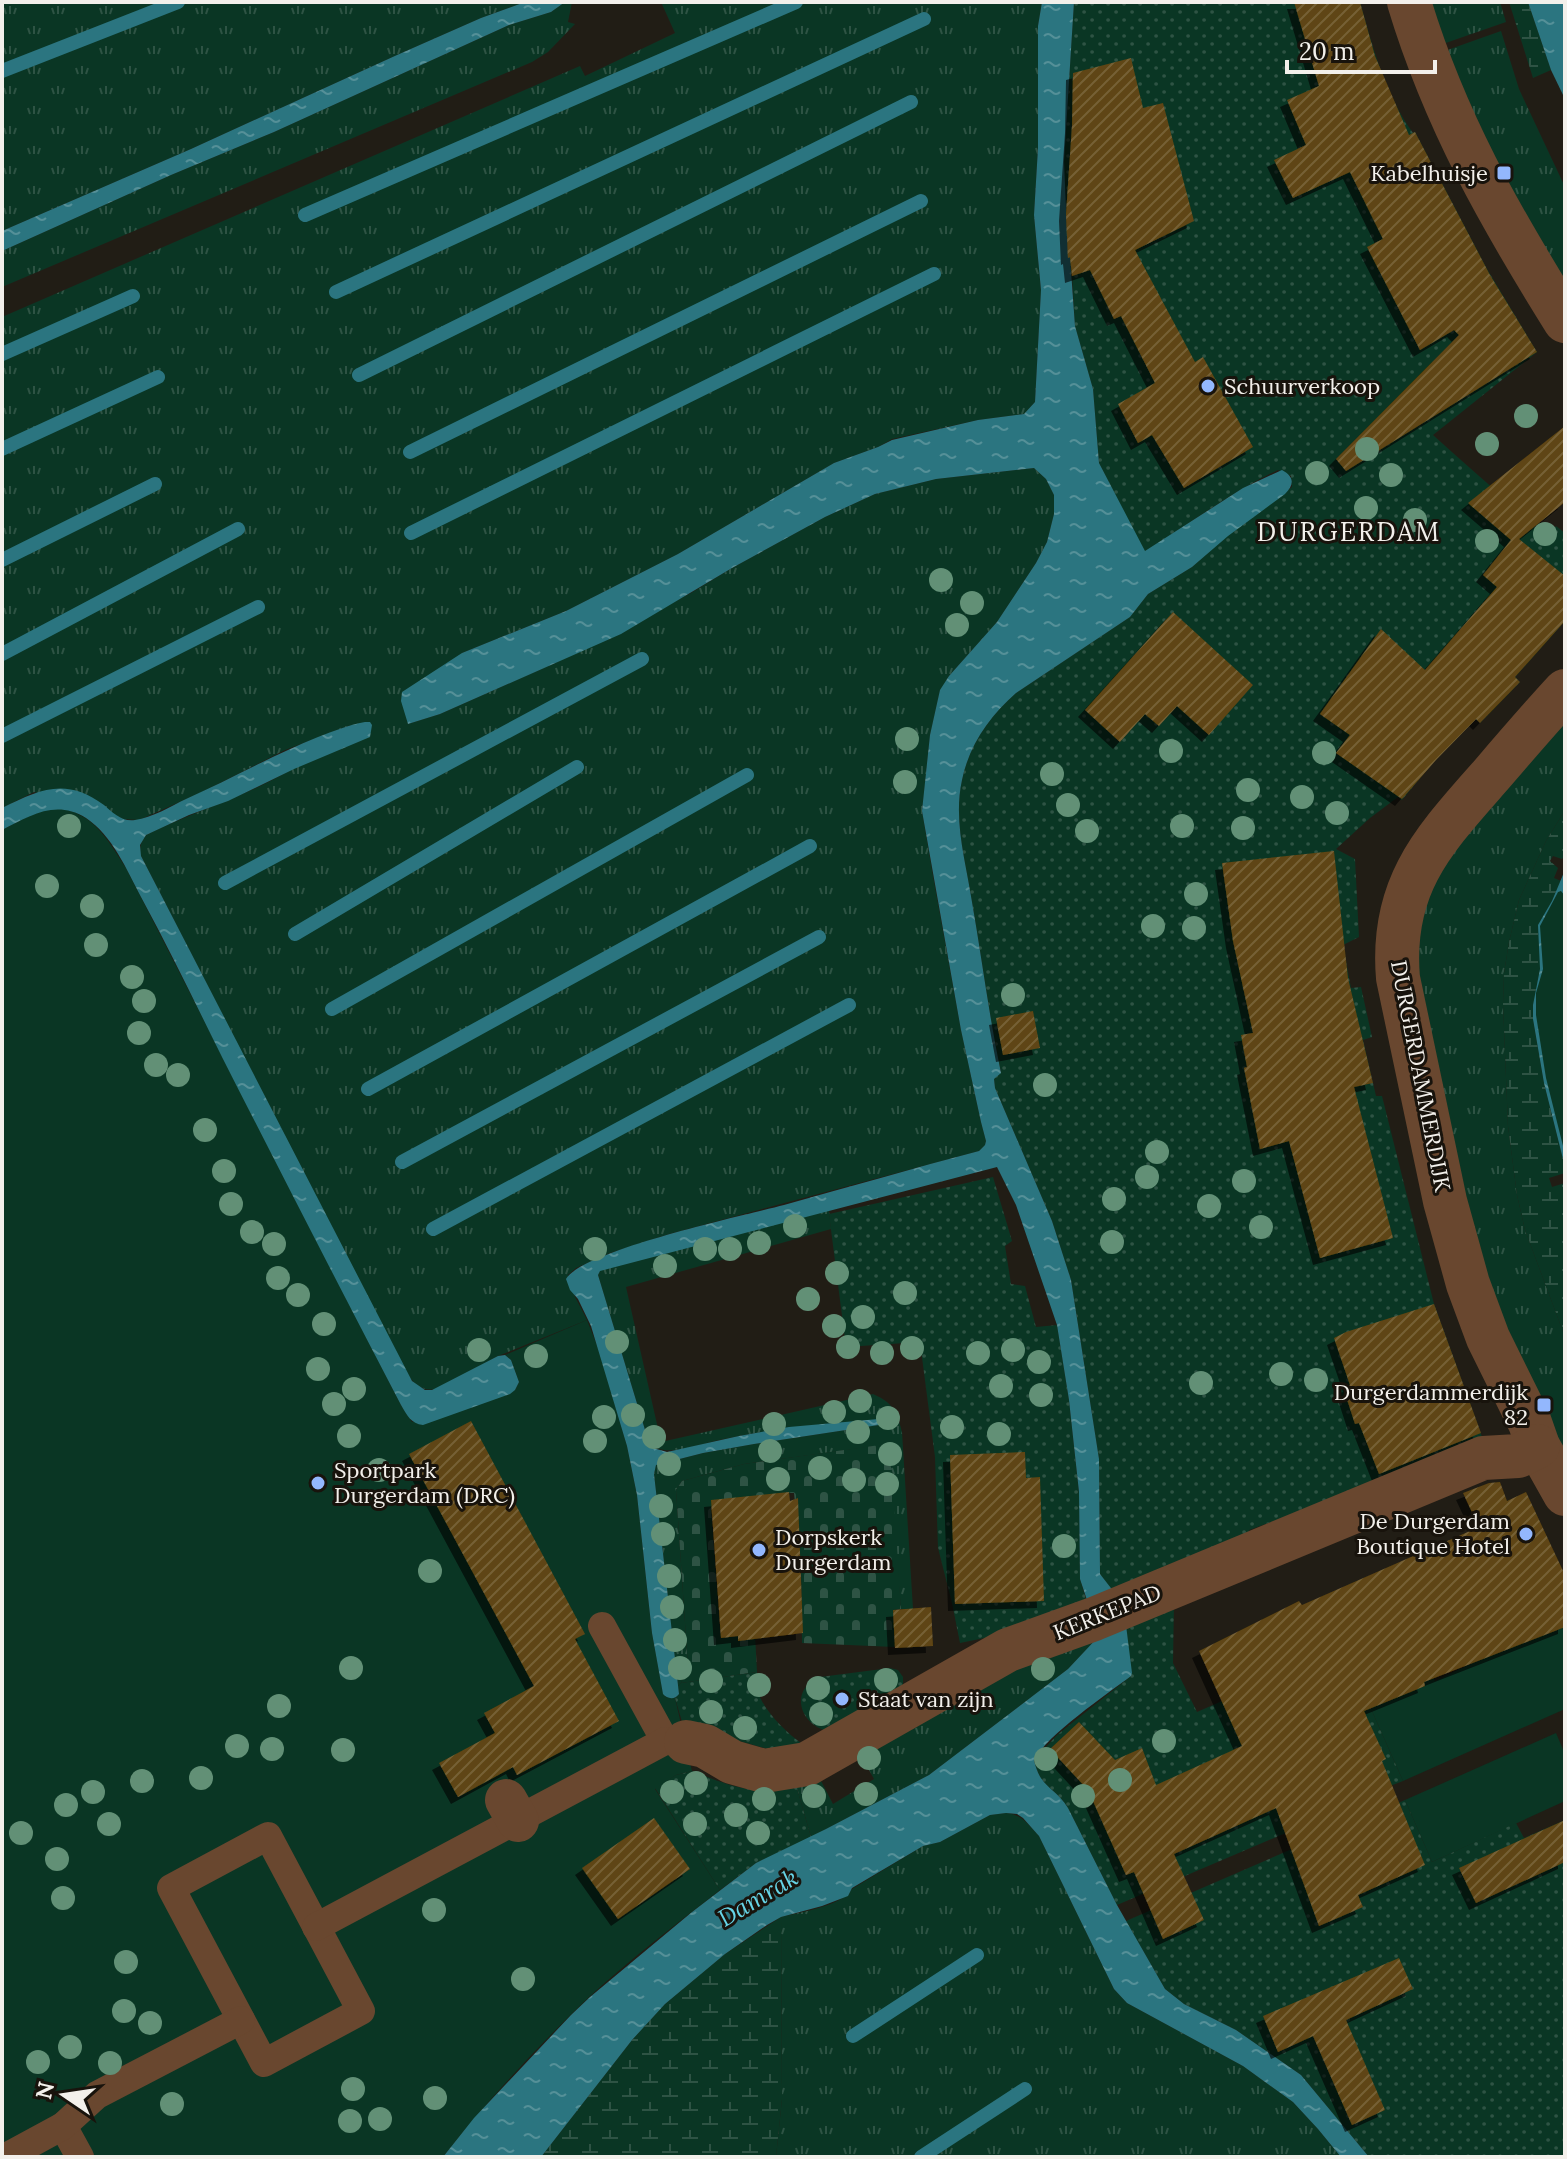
<svg xmlns="http://www.w3.org/2000/svg" width="1567" height="2159" font-family="Lora,serif">
<defs>
<pattern id="grass-tufts" width="24" height="20" patternUnits="userSpaceOnUse" patternTransform="scale(2)"><rect width="24" height="20" fill="#0a3624"/><path d="M3 7l-1-3M5 7V3M7 7l1-3M15 17l-1-3M17 17v-4M19 17l1-3" fill="none" stroke="#2e5344"/></pattern>
<pattern id="wetland-marsh" width="20" height="14" patternUnits="userSpaceOnUse" patternTransform="scale(2)"><rect width="20" height="14" fill="#0a3624"/><path d="M1 5h8M5 5V1M11 12h8M15 12V8" fill="none" stroke="#2e5344"/></pattern>
<pattern id="cemetery-stones" width="16" height="16" patternUnits="userSpaceOnUse" patternTransform="scale(2)"><rect width="16" height="16" fill="#0a3624"/><path d="M2 7V4a2 2 0 0 1 4 0v3zM10 15v-3a2 2 0 0 1 4 0v3z" fill="#2e5344"/></pattern>
<pattern id="garden-dots" width="8" height="8" patternUnits="userSpaceOnUse" patternTransform="scale(2)"><rect width="8" height="8" fill="#0a3624"/><path d="M2 2h.1M6 6h.1" fill="none" stroke="#2e5344" stroke-width="1.8" stroke-linecap="round"/></pattern>
<pattern id="water-ripples" width="26" height="14" patternUnits="userSpaceOnUse" patternTransform="scale(2)"><rect width="26" height="14" fill="#2b7580"/><path d="M2 4q2-2 4 0t4 0M15 11q2-2 4 0t4 0" fill="none" stroke="#559098"/></pattern>
<pattern id="building-hatch" width="6" height="6" patternUnits="userSpaceOnUse" patternTransform="scale(2)"><rect width="6" height="6" fill="#5e4512"/><path d="M-1 1l2-2M0 6l6-6M5 7l2-2" fill="none" stroke="#766035"/></pattern>
<filter id="shadow"><feDropShadow dx="-7" dy="7" stdDeviation="0" flood-color="#0009"/></filter>
</defs>
<rect width="100%" height="100%" fill="#211d15"/>
<g fill="url(#grass-tufts)">
<polygon points="2,2 525,2 481,18 397,55 191,149 2,231"/>
<polygon points="565,2 572,2 568,22 575,24 548,52 532,62 2,287 2,251 171,175 274,132 509,25 551,12"/>
<path d="M661,2H1042L1038,26V148L1034,215L1041,291L1035,402L1024,414L978,420L892,439L878,447L834,463L678,554L566,611L462,653L408,724L440,714L555,663L691,593L732,568L825,517L875,494L936,479L1034,468L1046,479L1054,495V514L1047,542L1036,563L997,622L949,676L940,691L930,735L924,794L922,811L933,876L961,1030L981,1122L986,1141L985,1145L979,1151L669,1234L610,1253L576,1268L568,1275C571,1293 579,1303 587,1320L498,1356L436,1389C420,1392 413,1383 405,1370L141,856C139,847 141,842 146,835C194,811 246,797 292,769C313,757 332,739 351,725L285,750L202,792L139,820L123,819L117,816L34,792L2,808V317L580,66L585,76L675,33Z"/>
<polygon points="1424,2 1500,2 1506,22 1437,46"/>
<polygon points="1501,31 1519,89 1565,187 1565,290 1439,53"/>
<polygon points="1565,712 1565,810 1546,841 1519,900 1509,942 1504,973 1503,1004 1508,1126 1517,1195 1525,1230 1565,1337 1565,1458 1488,1300 1414,986 1422,891"/>
<path d="M829,1210L831,1229L626,1287L661,1442L873,1394C893,1403 897,1411 902,1432L913,1609H901L888,1456L883,1447L876,1446L744,1464L682,1481L676,1490L688,1667L681,1683L678,1686L654,1474L656,1465L703,1453L754,1444L892,1423C833,1424 776,1427 719,1440C700,1444 663,1459 649,1443L598,1275L600,1270Z"/>
<polygon points="1099,1636 1068,1669 929,1775 811,1837 796,1785 819,1777 833,1804 874,1779 860,1754 973,1687"/>
<path d="M1006,1813C1022,1815 1028,1824 1039,1836L1114,1989L1127,2003L1243,2066L1293,2102L1318,2129L1341,2157H776L782,2099L781,1917C801,1912 842,1906 852,1889L923,1846L940,1842L990,1815Z"/>
</g>
<g fill="url(#wetland-marsh)">
<polygon points="1509,2 1528,2 1551,70 1533,78"/>
<polygon points="1565,810 1565,855 1562,859 1553,856 1550,861 1558,868 1554,878 1561,881 1552,901 1565,896 1533,1005 1533,1019 1544,1083 1565,1167 1565,1173 1549,1178 1552,1187 1565,1183 1565,1337 1525,1230 1517,1195 1508,1126 1503,1004 1504,973 1509,942 1519,900 1546,841"/>
<polygon points="781,1917 782,2099 776,2157 541,2157 632,2040 665,2004 725,1954"/>
</g>
<polygon fill="url(#cemetery-stones)" points="880,1445 888,1456 892,1471 901,1609 893,1610 895,1647 802,1643 801,1564 794,1493 787,1493 711,1508 720,1631 722,1638 738,1636 738,1640 755,1635 757,1672 681,1683 688,1667 676,1490 682,1481 744,1464"/>
<g fill="#0a3624">
<path d="M57,808C93,812 108,840 126,868L363,1331L401,1405L412,1422L515,1390L519,1382L511,1360L505,1355L587,1320L600,1353L627,1446L637,1495L652,1633L663,1693L666,1697L675,1698L692,1771L676,1775L655,1789L720,1890C676,1924 628,1961 587,1999C536,2048 487,2101 443,2157H2V830C20,821 36,810 57,808Z"/>
<polygon points="1565,870 1565,1167 1544,1083 1533,1019 1533,1005 1540,969 1538,925 1552,901"/>
<polygon points="1565,1627 1565,1709 1403,1781 1359,1682 1420,1652 1435,1681 1485,1657"/>
<polygon points="1556,1733 1565,1754 1565,1801 1432,1862 1405,1800"/>
</g>
<g fill="url(#garden-dots)">
<path d="M1074,2H1360C1373,48 1385,94 1413,133L1415,132L1487,269L1537,352L1433,435C1465,464 1497,492 1530,520C1537,526 1537,535 1544,541L1556,526L1565,533V621L1515,677L1520,682L1480,723L1475,719L1434,761L1402,800L1398,797L1370,818L1336,849L1355,859L1359,937L1343,945L1351,988L1361,987L1372,1037L1363,1040L1376,1096H1382L1434,1304L1485,1445L1249,1530L1251,1536L1114,1593L1100,1574L1099,1459L1071,1280L1052,1221L995,1088L994,1079L1001,1072C989,1016 982,959 972,902C966,862 953,821 962,780C969,745 990,716 1016,693L1130,617L1148,594L1192,567L1227,536L1292,487L1291,476L1278,470C1231,492 1189,524 1144,552L1099,463L1093,389L1075,326L1072,276L1068,257L1064,161Z"/>
<polygon points="993,1177 1012,1241 1005,1246 1011,1284 1025,1286 1036,1327 1057,1325 1069,1400 1079,1493 1080,1579 1089,1609 1004,1634 960,1643 952,1603 938,1548 935,1457 920,1342 846,1347 829,1214"/>
<path d="M1174,1603L1173,1663L1197,1712L1406,1621L1359,1682L1403,1781L1390,1786L1391,1788L1117,1905L1068,1808C1055,1787 1040,1788 1034,1760L1057,1735L1131,1676L1126,1625Z"/>
<path d="M890,1668L898,1670L903,1677V1689L827,1731C799,1724 789,1689 820,1677Z"/>
<path d="M757,1672C757,1678 757,1686 758,1692C764,1711 786,1732 801,1743L775,1751L683,1725L675,1698L679,1694L678,1686L681,1683Z"/>
<path d="M692,1771C715,1780 738,1790 763,1790C774,1790 786,1787 796,1785L811,1837L756,1863L720,1890L655,1788L676,1775Z"/>
<polygon points="1405,1800 1432,1862 1516,1823 1524,1838 1565,1820 1565,2157 1369,2157 1301,2075 1236,2030 1184,2004 1165,1989 1126,1921"/>
</g>
<g fill="url(#water-ripples)">
<polygon points="525,2 565,2 551,12 509,25 274,132 171,175 2,251 2,231 191,149 397,55 481,18"/>
<path d="M1042,2H1074L1064,161L1068,257H1070L1075,326L1093,389L1099,463L1145,551L1243,488L1282,470C1295,477 1294,485 1285,494L1228,536L1192,567L1148,594L1130,617L1016,693C990,716 969,745 962,780C953,821 966,862 972,902C982,959 989,1016 1001,1073L994,1079L995,1088L1052,1221L1071,1280L1099,1459L1100,1574L1114,1592L1126,1625L1132,1673L1131,1676C1107,1694 1047,1735 1034,1760C1040,1788 1055,1787 1068,1808L1117,1905L1165,1989L1184,2004L1236,2030L1301,2075L1369,2157H1341L1318,2129L1293,2102L1243,2066L1127,2003L1114,1989L1039,1836L1023,1818L1017,1814L1006,1813L990,1815L940,1842L923,1846L852,1888L848,1896L822,1906L781,1917L767,1925L725,1954L665,2004L632,2040L541,2157H443L474,2118L571,2015L590,1997L692,1912L756,1863L826,1829L929,1775L1068,1669L1099,1636L1080,1579L1079,1492L1069,1400L1057,1325L1016,1205L997,1167L600,1271L598,1275L649,1443L653,1448L667,1452L739,1436L789,1427L890,1418L892,1423L754,1444L703,1453L656,1465L654,1474L679,1694C675,1700 667,1699 663,1694L652,1633L637,1495L627,1446L591,1326L578,1299L570,1290L566,1279C583,1250 746,1215 784,1205C849,1187 914,1168 979,1151L985,1145L986,1141L981,1122L961,1030L922,811L930,735L940,690L949,676L997,622L1036,563L1047,542L1054,514V495L1046,479L1034,468L936,479L875,494L825,517L732,568L621,634L440,714L408,724L401,701L402,692L462,653L566,611L678,554L834,463L878,447L892,440L978,420L1024,414L1035,402L1041,290L1034,215L1038,148V26Z"/>
<polygon points="1528,2 1565,2 1565,99 1551,70"/>
<path d="M365,722H370L372,725L370,737L294,769L228,801L189,815L146,835L140,845L141,856L412,1381L425,1390H432L498,1356L505,1355L511,1360L519,1382L515,1390L510,1394L423,1425C411,1424 407,1415 401,1405C341,1290 282,1175 223,1059C196,1005 170,950 141,897C127,870 112,835 86,818C55,799 30,816 2,830V808C40,789 66,777 104,805C113,813 122,822 135,820C152,818 171,806 186,799C231,779 273,755 318,737C334,731 348,725 365,722Z"/>
<polygon points="1565,870 1565,896 1561,891 1558,892 1540,926 1543,969 1536,993 1536,1015 1546,1078 1565,1154 1565,1167 1544,1083 1533,1019 1533,1005 1540,969 1538,925 1552,901"/>
</g>
<g fill="none" stroke-linecap="round" stroke-linejoin="round">
<g stroke="#2b7580" stroke-width="14">
<polyline points="2,71 178,2"/>
<polyline points="305,215 796,2"/>
<polyline points="336,292 924,19"/>
<polyline points="2,354 133,296"/>
<polyline points="359,375 911,102"/>
<polyline points="2,449 158,377"/>
<polyline points="410,452 921,201"/>
<polyline points="411,533 934,274"/>
<polyline points="2,560 155,484"/>
<polyline points="2,654 238,529"/>
<polyline points="2,736 258,607"/>
<polyline points="225,883 642,659"/>
<polyline points="295,934 577,767"/>
<polyline points="332,1009 747,775"/>
<polyline points="368,1089 810,846"/>
<polyline points="402,1162 819,937"/>
<polyline points="433,1229 849,1005"/>
<polyline points="853,2036 977,1955"/>
<polyline points="921,2157 1025,2089"/>
</g>
</g>
<g fill="url(#building-hatch)" filter="url(#shadow)">
<polygon points="1294,2 1360,2 1375,56 1409,135 1415,132 1490,275 1537,352 1346,471 1336,459 1459,335 1454,330 1420,350 1367,247 1383,239 1350,172 1293,198 1274,160 1306,145 1287,100 1319,86"/>
<polygon points="1131,58 1143,108 1163,103 1194,221 1135,250 1195,362 1203,357 1253,447 1184,488 1152,435 1138,443 1118,404 1155,383 1121,316 1114,319 1090,270 1072,276 1070,257 1068,258 1066,214 1072,126 1073,73"/>
<polygon points="1565,426 1565,502 1519,539 1565,576 1565,621 1515,677 1520,682 1480,723 1476,719 1436,760 1402,799 1336,753 1350,735 1320,714 1381,629 1425,670 1497,587 1483,575 1511,540 1468,503"/>
<polygon points="1173,612 1253,685 1209,735 1177,706 1159,726 1145,714 1120,742 1085,710"/>
<polygon points="1334,851 1348,978 1373,1083 1354,1087 1393,1238 1320,1258 1289,1141 1260,1149 1244,1068 1247,1067 1241,1035 1253,1033 1233,941 1222,863"/>
<polygon points="1033,1011 1040,1048 1003,1055 996,1018"/>
<polygon points="1434,1304 1481,1433 1379,1474 1359,1423 1355,1424 1343,1387 1350,1385 1334,1338 1346,1332"/>
<polygon points="471,1421 585,1634 575,1639 619,1721 517,1775 513,1767 458,1797 439,1763 495,1733 484,1713 534,1686 409,1454"/>
<polygon points="1025,1452 1026,1478 1040,1477 1044,1601 955,1604 950,1455"/>
<polygon points="1500,1482 1507,1501 1526,1492 1565,1575 1565,1627 1424,1682 1425,1686 1364,1711 1386,1759 1382,1761 1425,1865 1358,1895 1363,1907 1319,1926 1276,1808 1174,1854 1204,1920 1163,1939 1134,1872 1126,1875 1088,1790 1050,1749 1079,1722 1115,1760 1142,1748 1156,1785 1242,1746 1199,1651 1299,1601 1302,1605 1479,1527 1463,1493 1489,1483"/>
<polygon points="789,1492 790,1501 798,1498 803,1633 738,1641 738,1636 721,1638 711,1500"/>
<polygon points="931,1607 933,1646 895,1648 893,1610"/>
<polygon points="654,1818 690,1869 618,1919 582,1868"/>
<polygon points="1565,1820 1565,1862 1476,1903 1459,1868"/>
<polygon points="1399,1958 1413,1989 1346,2020 1385,2110 1352,2125 1313,2036 1278,2052 1263,2016"/>
</g>
<g fill="none" stroke-linecap="round" stroke-linejoin="round">
<g stroke="#69472f" stroke-width="28">
<polyline points="602,1626 665,1741"/>
<polygon points="268,1836 361,2011 264,2063 171,1888"/>
<polyline points="316,1927 665,1741 686,1742"/>
<polyline points="63,2126 80,2157"/>
<polyline points="6,2157 63,2126 97,2095 241,2020"/>
</g>
<polyline stroke="#69472f" stroke-width="42" points="506,1800 518,1821"/>
<g stroke="#69472f" stroke-width="44">
<path d="M1409,2C1445,121 1500,217 1565,321"/>
<path d="M1565,691C1540,718 1516,746 1492,774C1435,839 1390,884 1398,978L1445,1201L1468,1284L1488,1338L1530,1423L1538,1446L1565,1494"/>
<polyline points="686,1742 705,1746 732,1762 764,1771 807,1764 1008,1650 1094,1619 1483,1458 1518,1456 1538,1446"/>
</g>
</g>
<g fill="#629076">
<circle cx="1526" cy="416" r="12"/>
<circle cx="1487" cy="444" r="12"/>
<circle cx="1367" cy="449" r="12"/>
<circle cx="1317" cy="473" r="12"/>
<circle cx="1391" cy="475" r="12"/>
<circle cx="1366" cy="508" r="12"/>
<circle cx="1415" cy="520" r="12"/>
<circle cx="1545" cy="534" r="12"/>
<circle cx="1487" cy="541" r="12"/>
<circle cx="941" cy="580" r="12"/>
<circle cx="972" cy="603" r="12"/>
<circle cx="957" cy="625" r="12"/>
<circle cx="907" cy="739" r="12"/>
<circle cx="1171" cy="751" r="12"/>
<circle cx="1324" cy="753" r="12"/>
<circle cx="1052" cy="774" r="12"/>
<circle cx="905" cy="782" r="12"/>
<circle cx="1248" cy="790" r="12"/>
<circle cx="1302" cy="797" r="12"/>
<circle cx="1068" cy="805" r="12"/>
<circle cx="1337" cy="813" r="12"/>
<circle cx="69" cy="826" r="12"/>
<circle cx="1182" cy="826" r="12"/>
<circle cx="1243" cy="828" r="12"/>
<circle cx="1087" cy="831" r="12"/>
<circle cx="47" cy="886" r="12"/>
<circle cx="1196" cy="894" r="12"/>
<circle cx="92" cy="906" r="12"/>
<circle cx="1153" cy="926" r="12"/>
<circle cx="1194" cy="928" r="12"/>
<circle cx="96" cy="945" r="12"/>
<circle cx="132" cy="977" r="12"/>
<circle cx="1013" cy="995" r="12"/>
<circle cx="144" cy="1001" r="12"/>
<circle cx="139" cy="1033" r="12"/>
<circle cx="156" cy="1065" r="12"/>
<circle cx="178" cy="1075" r="12"/>
<circle cx="1045" cy="1085" r="12"/>
<circle cx="205" cy="1130" r="12"/>
<circle cx="1157" cy="1152" r="12"/>
<circle cx="224" cy="1171" r="12"/>
<circle cx="1147" cy="1177" r="12"/>
<circle cx="1244" cy="1181" r="12"/>
<circle cx="1114" cy="1199" r="12"/>
<circle cx="231" cy="1204" r="12"/>
<circle cx="1209" cy="1206" r="12"/>
<circle cx="795" cy="1226" r="12"/>
<circle cx="1261" cy="1227" r="12"/>
<circle cx="252" cy="1232" r="12"/>
<circle cx="1112" cy="1242" r="12"/>
<circle cx="759" cy="1243" r="12"/>
<circle cx="274" cy="1244" r="12"/>
<circle cx="595" cy="1249" r="12"/>
<circle cx="705" cy="1249" r="12"/>
<circle cx="730" cy="1249" r="12"/>
<circle cx="665" cy="1266" r="12"/>
<circle cx="837" cy="1273" r="12"/>
<circle cx="278" cy="1278" r="12"/>
<circle cx="905" cy="1293" r="12"/>
<circle cx="298" cy="1295" r="12"/>
<circle cx="808" cy="1299" r="12"/>
<circle cx="863" cy="1317" r="12"/>
<circle cx="324" cy="1324" r="12"/>
<circle cx="834" cy="1326" r="12"/>
<circle cx="617" cy="1342" r="12"/>
<circle cx="848" cy="1347" r="12"/>
<circle cx="912" cy="1348" r="12"/>
<circle cx="479" cy="1350" r="12"/>
<circle cx="1013" cy="1350" r="12"/>
<circle cx="882" cy="1353" r="12"/>
<circle cx="978" cy="1353" r="12"/>
<circle cx="536" cy="1356" r="12"/>
<circle cx="1039" cy="1362" r="12"/>
<circle cx="318" cy="1369" r="12"/>
<circle cx="1281" cy="1374" r="12"/>
<circle cx="1316" cy="1380" r="12"/>
<circle cx="1201" cy="1383" r="12"/>
<circle cx="1001" cy="1386" r="12"/>
<circle cx="354" cy="1389" r="12"/>
<circle cx="1041" cy="1395" r="12"/>
<circle cx="860" cy="1401" r="12"/>
<circle cx="334" cy="1404" r="12"/>
<circle cx="834" cy="1412" r="12"/>
<circle cx="633" cy="1415" r="12"/>
<circle cx="604" cy="1417" r="12"/>
<circle cx="888" cy="1418" r="12"/>
<circle cx="774" cy="1424" r="12"/>
<circle cx="952" cy="1427" r="12"/>
<circle cx="858" cy="1432" r="12"/>
<circle cx="999" cy="1434" r="12"/>
<circle cx="349" cy="1436" r="12"/>
<circle cx="654" cy="1437" r="12"/>
<circle cx="595" cy="1441" r="12"/>
<circle cx="770" cy="1451" r="12"/>
<circle cx="890" cy="1454" r="12"/>
<circle cx="669" cy="1464" r="12"/>
<circle cx="820" cy="1468" r="12"/>
<circle cx="379" cy="1470" r="12"/>
<circle cx="778" cy="1479" r="12"/>
<circle cx="854" cy="1480" r="12"/>
<circle cx="887" cy="1484" r="12"/>
<circle cx="661" cy="1506" r="12"/>
<circle cx="663" cy="1534" r="12"/>
<circle cx="1064" cy="1546" r="12"/>
<circle cx="430" cy="1571" r="12"/>
<circle cx="669" cy="1576" r="12"/>
<circle cx="672" cy="1607" r="12"/>
<circle cx="675" cy="1640" r="12"/>
<circle cx="351" cy="1668" r="12"/>
<circle cx="680" cy="1668" r="12"/>
<circle cx="1043" cy="1669" r="12"/>
<circle cx="886" cy="1680" r="12"/>
<circle cx="711" cy="1681" r="12"/>
<circle cx="759" cy="1685" r="12"/>
<circle cx="818" cy="1688" r="12"/>
<circle cx="279" cy="1706" r="12"/>
<circle cx="711" cy="1712" r="12"/>
<circle cx="821" cy="1714" r="12"/>
<circle cx="745" cy="1728" r="12"/>
<circle cx="1164" cy="1741" r="12"/>
<circle cx="237" cy="1746" r="12"/>
<circle cx="272" cy="1749" r="12"/>
<circle cx="343" cy="1750" r="12"/>
<circle cx="869" cy="1758" r="12"/>
<circle cx="1046" cy="1759" r="12"/>
<circle cx="201" cy="1778" r="12"/>
<circle cx="1120" cy="1780" r="12"/>
<circle cx="142" cy="1781" r="12"/>
<circle cx="696" cy="1783" r="12"/>
<circle cx="93" cy="1792" r="12"/>
<circle cx="672" cy="1792" r="12"/>
<circle cx="866" cy="1794" r="12"/>
<circle cx="814" cy="1796" r="12"/>
<circle cx="1083" cy="1796" r="12"/>
<circle cx="764" cy="1799" r="12"/>
<circle cx="66" cy="1805" r="12"/>
<circle cx="736" cy="1815" r="12"/>
<circle cx="109" cy="1824" r="12"/>
<circle cx="695" cy="1824" r="12"/>
<circle cx="21" cy="1833" r="12"/>
<circle cx="758" cy="1833" r="12"/>
<circle cx="57" cy="1859" r="12"/>
<circle cx="63" cy="1898" r="12"/>
<circle cx="434" cy="1910" r="12"/>
<circle cx="126" cy="1962" r="12"/>
<circle cx="523" cy="1979" r="12"/>
<circle cx="124" cy="2011" r="12"/>
<circle cx="150" cy="2023" r="12"/>
<circle cx="70" cy="2047" r="12"/>
<circle cx="38" cy="2062" r="12"/>
<circle cx="110" cy="2063" r="12"/>
<circle cx="353" cy="2089" r="12"/>
<circle cx="435" cy="2098" r="12"/>
<circle cx="172" cy="2104" r="12"/>
<circle cx="380" cy="2119" r="12"/>
<circle cx="350" cy="2121" r="12"/>
</g>
<g fill="#93b7fd" stroke="#18130c" stroke-width="3">
<rect x="1496" y="165" width="16" height="16" rx="4"/>
<circle cx="1208" cy="386" r="8"/>
<rect x="1536" y="1397" width="16" height="16" rx="4"/>
<circle cx="318" cy="1483" r="8"/>
<circle cx="1526" cy="1534" r="8"/>
<circle cx="759" cy="1550" r="8"/>
<circle cx="842" cy="1699" r="8"/>
</g>
<g text-anchor="middle" stroke-width="6" stroke-linejoin="round" paint-order="stroke">
<g font-size="22" fill="#f3f0eb" stroke="#18130c" text-anchor="start">
<text x="1488" y="181" text-anchor="end">Kabelhuisje</text>
<text x="1224" y="394">Schuurverkoop</text>
<text x="1528" y="1400" text-anchor="end">Durgerdammerdijk<tspan x="1528" dy="25">82</tspan></text>
<text x="334" y="1478">Sportpark<tspan x="334" dy="25">Durgerdam (DRC)</tspan></text>
<text x="1510" y="1529" text-anchor="end">De Durgerdam<tspan x="1510" dy="25">Boutique Hotel</tspan></text>
<text x="775" y="1545">Dorpskerk<tspan x="775" dy="25">Durgerdam</tspan></text>
<text x="858" y="1707">Staat van zijn</text>
</g>
<g font-size="22" fill="#f3f0eb" stroke="#18130c">
<text transform="translate(1421 1076) rotate(79)" y="8">DURGERDAMMERDIJK</text>
<text transform="translate(1107 1612) rotate(-22)" y="8">KERKEPAD</text>
</g>
<g font-size="24" font-style="italic" fill="#66d4e6" stroke="#18130c">
<text transform="translate(758 1898) rotate(-31)" y="8">Damrak</text>
</g>
<g font-size="26" letter-spacing="2" fill="#f3f0eb" stroke="#18130c">
<text x="1349" y="541">DURGERDAM</text>
</g>
</g>
<rect width="1567" height="2159" fill="none" stroke="#f3f0eb" stroke-width="8"/>
<g transform="translate(64 2095) rotate(283)" stroke="#18130c" stroke-width="6" paint-order="stroke">
<path d="M0-6L14 30L0 20L-14 30Z" fill="#f3f0eb"/>
<text y="-12" font-size="22" font-weight="bold" text-anchor="middle" fill="#f3f0eb">N</text>
</g>
<path d="M1287 60v12h148v-12" fill="none" stroke="#f3f0eb" stroke-width="4"/>
<text x="1299" y="60" font-size="24" fill="#f3f0eb" stroke="#18130c" stroke-width="6" paint-order="stroke">20 m</text>
</svg>
